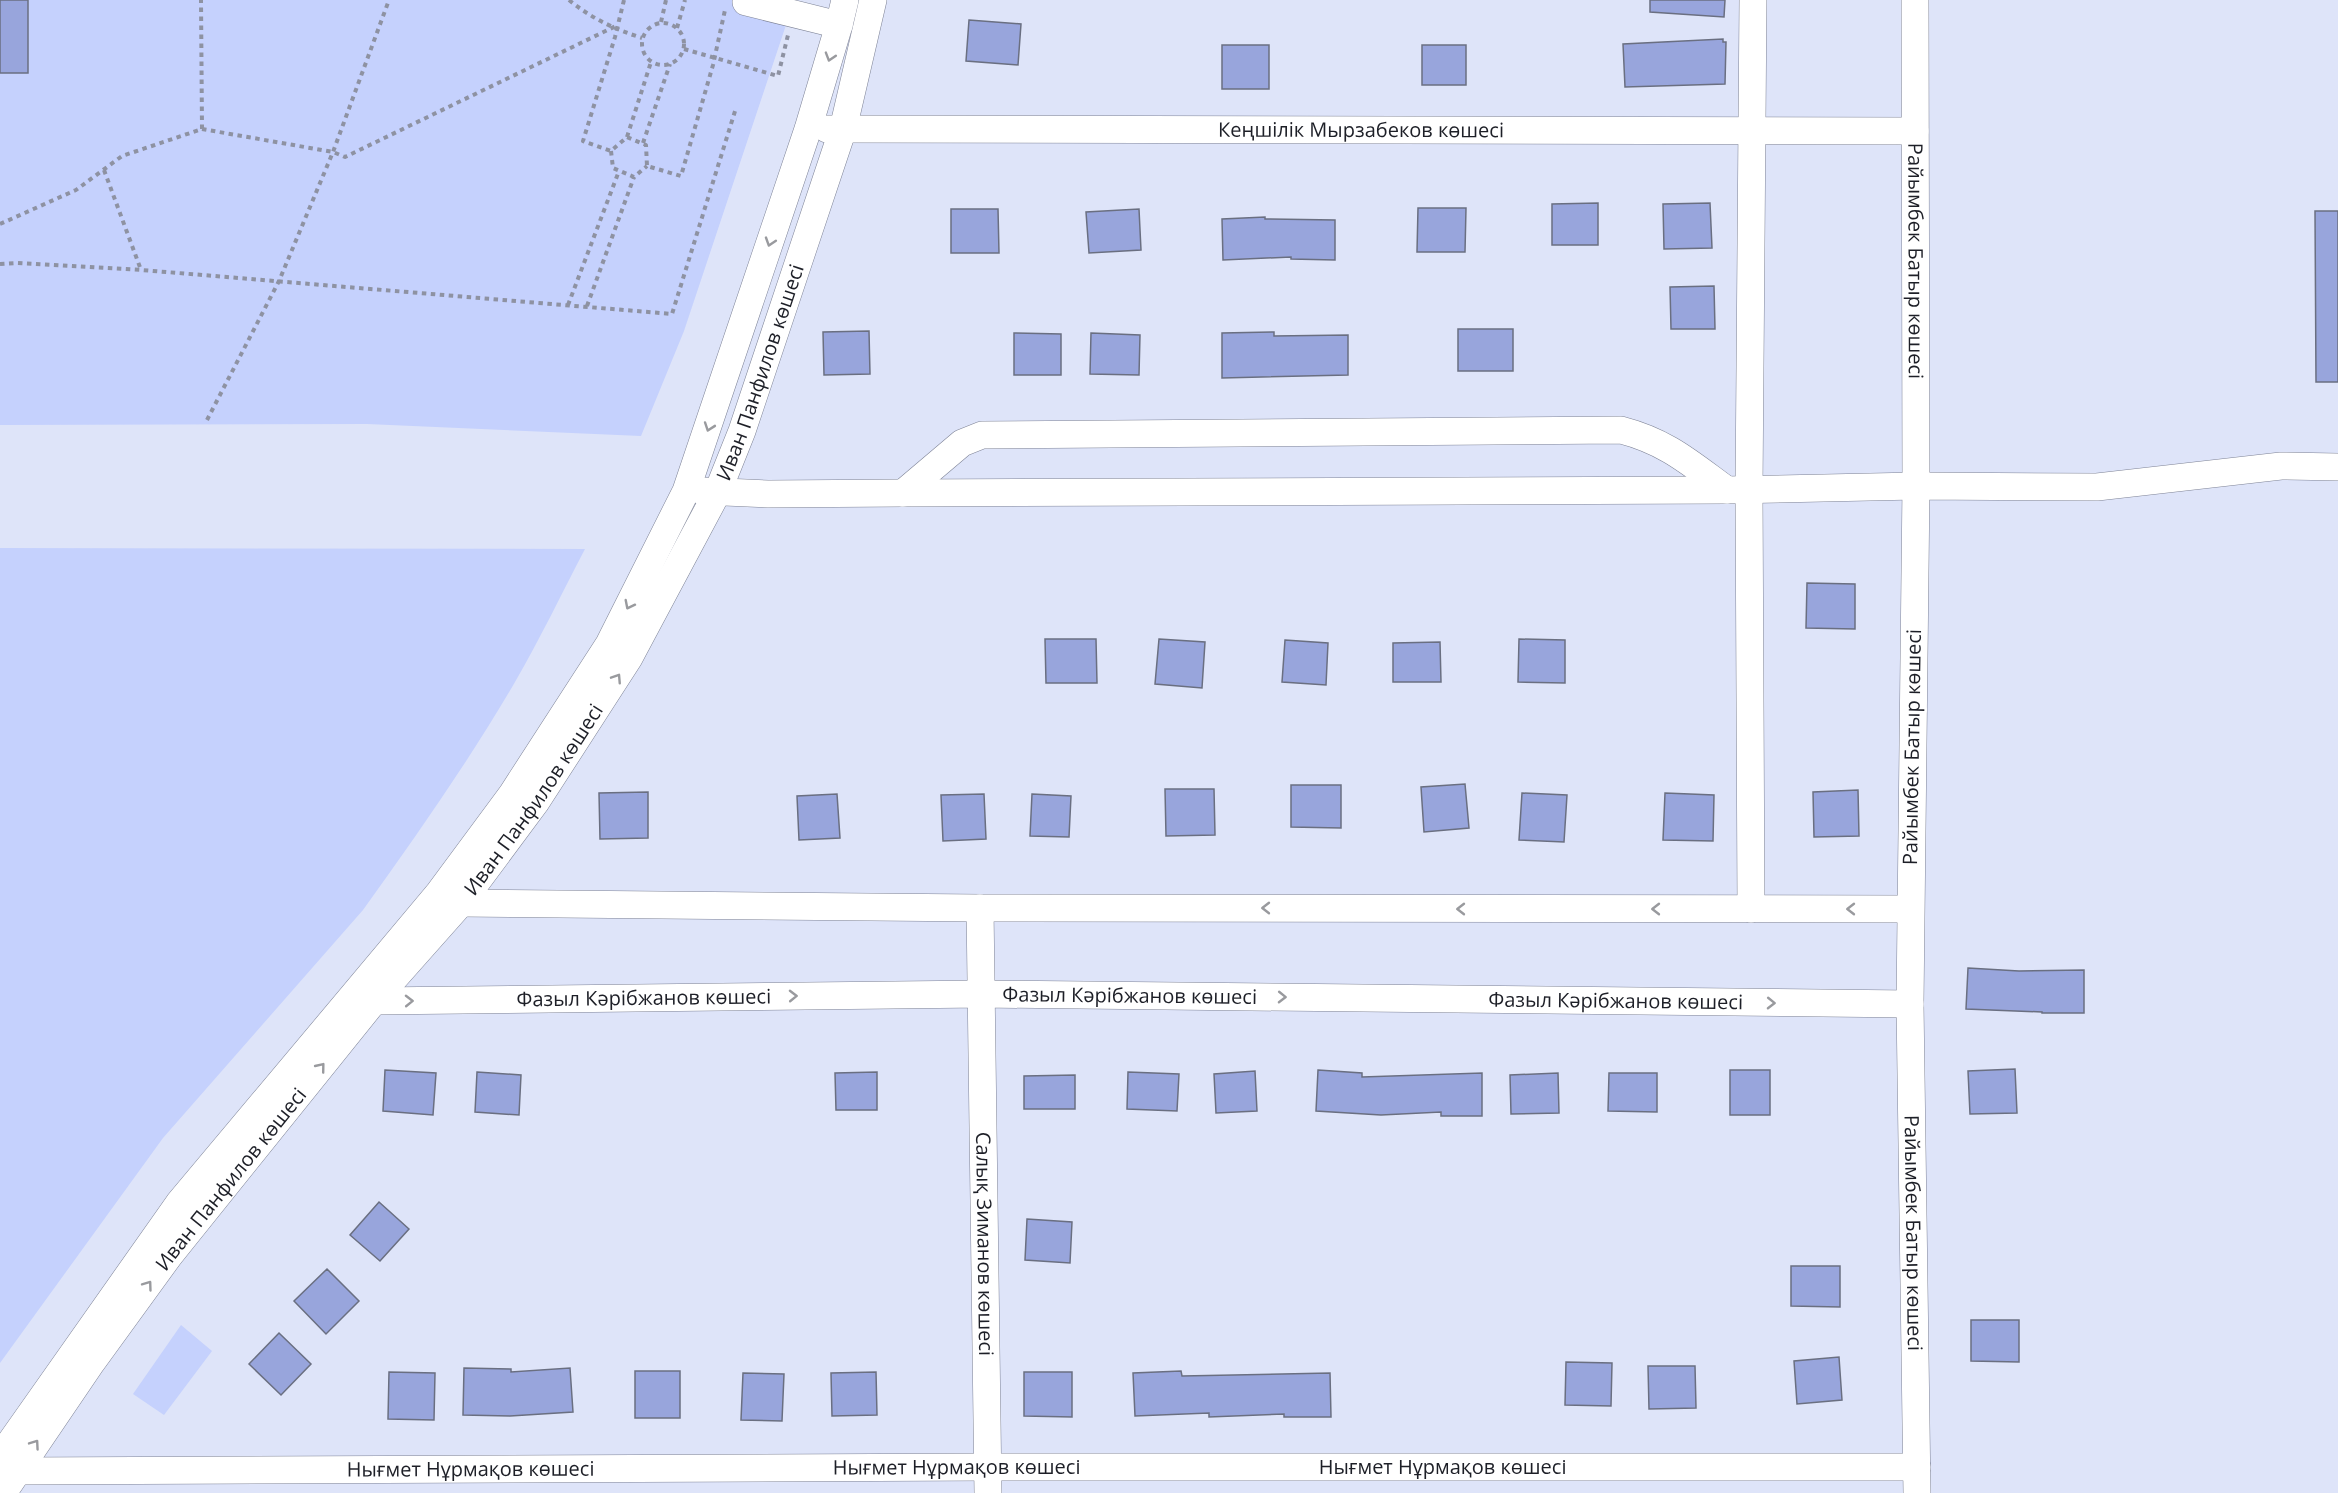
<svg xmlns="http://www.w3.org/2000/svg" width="2338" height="1493" font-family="'Open Sans',sans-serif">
<rect width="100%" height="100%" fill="#dee4f9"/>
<g fill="#c5d1fd">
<polygon points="0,0 791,0 785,28 684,331 641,436 367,424 0,425"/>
<path d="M0,548L585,549C562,593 540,639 515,682C469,761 416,836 363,910L163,1138L0,1363Z"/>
<polygon points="181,1325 212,1351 164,1415 133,1394"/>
</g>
<g fill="#98a5dc" stroke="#6a6f81" stroke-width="1.5">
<rect x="0" y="0" width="28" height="73"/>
<polygon points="1650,0 1725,0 1724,17 1650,12"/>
<polygon points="969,20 1021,24 1018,65 966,61"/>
<polygon points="1723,39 1723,42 1726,42 1725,84 1625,87 1623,44"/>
<rect x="1222" y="45" width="47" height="44"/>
<rect x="1422" y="45" width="44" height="40"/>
<polygon points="1598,203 1598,245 1552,245 1552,204"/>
<polygon points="1710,203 1712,248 1664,249 1663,204"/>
<polygon points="1418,208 1466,208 1465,252 1417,252"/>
<polygon points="951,209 998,209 999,253 951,253"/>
<polygon points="1139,209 1141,250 1089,253 1086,212"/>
<polygon points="2315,211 2338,211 2338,382 2316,382"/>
<polygon points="1265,217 1265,219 1335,220 1335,260 1291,259 1291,257 1223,260 1222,219"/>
<polygon points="1714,286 1715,329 1671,329 1670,287"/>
<rect x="1458" y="329" width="55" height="42"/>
<polygon points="869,331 870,374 824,375 823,332"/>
<polygon points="1274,332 1274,336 1348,335 1348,375 1222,378 1222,333"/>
<polygon points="1014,333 1061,334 1061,375 1014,375"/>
<polygon points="1091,333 1140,335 1139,375 1090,374"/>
<polygon points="1807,583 1855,584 1855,629 1806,628"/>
<polygon points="1045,639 1096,639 1097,683 1046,683"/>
<polygon points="1159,639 1205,642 1202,688 1155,684"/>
<polygon points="1519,639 1565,640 1565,683 1518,682"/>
<polygon points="1285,640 1328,643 1326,685 1282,682"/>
<polygon points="1440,642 1441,682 1393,682 1393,643"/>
<polygon points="1465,784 1469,828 1424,832 1421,787"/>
<polygon points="1291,785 1341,785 1341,828 1291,827"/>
<polygon points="1165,789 1214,789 1215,835 1166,836"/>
<polygon points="1858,790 1859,836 1814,837 1813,792"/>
<polygon points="648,792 648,838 600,839 599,793"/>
<polygon points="1522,793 1567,795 1564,842 1519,840"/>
<polygon points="1665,793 1714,795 1713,841 1663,840"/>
<polygon points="837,794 840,838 799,840 797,796"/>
<polygon points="984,794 986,839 943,841 941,795"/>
<polygon points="1032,794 1071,796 1069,837 1030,836"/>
<polygon points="1968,968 2019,971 2084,970 2084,1013 2042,1013 2042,1012 1966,1009"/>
<polygon points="2015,1069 2017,1113 1970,1114 1968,1071"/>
<polygon points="385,1070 436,1073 433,1115 383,1111"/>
<polygon points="1318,1070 1362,1073 1362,1077 1482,1073 1482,1116 1441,1116 1441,1112 1381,1115 1316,1111"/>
<rect x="1730" y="1070" width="40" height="45"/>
<polygon points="1255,1071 1257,1111 1216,1113 1214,1074"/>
<polygon points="477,1072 521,1075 519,1115 475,1112"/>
<polygon points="877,1072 877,1110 836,1110 835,1073"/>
<polygon points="1128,1072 1179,1074 1177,1111 1127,1109"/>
<polygon points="1558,1073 1559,1113 1511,1114 1510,1075"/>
<polygon points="1609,1073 1657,1073 1657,1112 1608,1111"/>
<polygon points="1075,1075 1075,1109 1024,1109 1024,1076"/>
<polygon points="379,1202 409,1229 380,1261 350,1235"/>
<polygon points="1027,1219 1072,1222 1070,1263 1025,1260"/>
<polygon points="1791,1266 1840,1266 1840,1307 1791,1306"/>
<polygon points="327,1269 359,1301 326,1334 294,1301"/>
<polygon points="1971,1320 2019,1320 2019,1362 1971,1361"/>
<polygon points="279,1333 311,1364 281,1395 249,1364"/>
<polygon points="1839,1357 1842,1400 1797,1404 1794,1361"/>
<polygon points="1566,1362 1612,1363 1611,1406 1565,1405"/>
<polygon points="1648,1366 1695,1366 1696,1408 1649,1409"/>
<polygon points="464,1368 511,1369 511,1372 570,1368 573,1412 510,1416 463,1415"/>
<rect x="635" y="1371" width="45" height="47"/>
<polygon points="1181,1371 1182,1376 1330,1373 1331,1417 1284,1417 1284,1414 1209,1417 1209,1413 1135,1416 1133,1373"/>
<polygon points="389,1372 435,1373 434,1420 388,1419"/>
<polygon points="876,1372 877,1415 832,1416 831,1373"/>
<polygon points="1024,1372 1072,1372 1072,1417 1024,1416"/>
<polygon points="743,1373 784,1374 782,1421 741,1420"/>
</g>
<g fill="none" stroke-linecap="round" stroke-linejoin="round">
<defs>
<g id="minor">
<path id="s1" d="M1915,0L1916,486L1910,1004L1917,1493"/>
<polyline points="746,2 839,25"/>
<path id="s2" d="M827,129L1915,131"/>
<polyline points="702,491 768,494 903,493 1727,490 1916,486 2097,487 2281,466 2338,467"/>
<path d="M903,493L962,443L982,435L1621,430C1667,442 1690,463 1727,490"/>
<polyline points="448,898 461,903 980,908 1910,909"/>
<path id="s3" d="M980,908L988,1493"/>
<polyline points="1751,909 1749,490 1753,0"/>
<path id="s4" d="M364,999L374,1001L982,994L1910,1004"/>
<polyline points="0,1457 179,1203 438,894 512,794 609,644 686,491 808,129 839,25 845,0"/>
<path id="s5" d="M0,1460L16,1471L988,1467H1917"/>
<path id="s6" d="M3,1493L92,1362L169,1256L374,1001L461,903L536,802L629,658L718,491L742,431L843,129L873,0"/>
</g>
</defs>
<use href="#minor" stroke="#7e8396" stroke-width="28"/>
<g stroke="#8e92a2" stroke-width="4" stroke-dasharray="4.5 4.5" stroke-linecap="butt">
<path d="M569,0C591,18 614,29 642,38"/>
<polyline points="624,0 615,37 583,141 611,151 627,137 646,145 647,166 681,176 713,65 725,10"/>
<polyline points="661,22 666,0"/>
<circle cx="663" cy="44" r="21"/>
<polyline points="677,28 685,0"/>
<polyline points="684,49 778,76 788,35"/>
<polyline points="202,129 333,152 345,157 618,25"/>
<polyline points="627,137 651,62"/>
<polyline points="643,143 670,64"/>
<polyline points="611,151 613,168 634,177 647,166"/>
<polyline points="104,170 141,270"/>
<polyline points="0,224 76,190 122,156 202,129 201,0"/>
<polyline points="0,264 17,263 142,270 672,314 736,108"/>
<polyline points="568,305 619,171"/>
<polyline points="587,306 634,177"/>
<polyline points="207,420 279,281 333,152 389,0"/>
</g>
<use href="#minor" stroke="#fff" stroke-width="27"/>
</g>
<defs><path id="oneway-chevron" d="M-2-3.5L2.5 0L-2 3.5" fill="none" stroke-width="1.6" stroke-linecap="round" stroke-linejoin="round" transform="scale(1.5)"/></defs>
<g stroke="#999a9e">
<use href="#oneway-chevron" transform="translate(830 57) rotate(107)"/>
<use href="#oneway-chevron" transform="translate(770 242) rotate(108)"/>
<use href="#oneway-chevron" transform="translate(709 427) rotate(109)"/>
<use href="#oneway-chevron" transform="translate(629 605) rotate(117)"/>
<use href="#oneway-chevron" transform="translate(617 678) rotate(-57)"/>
<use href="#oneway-chevron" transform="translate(1266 908) rotate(-180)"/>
<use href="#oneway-chevron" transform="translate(1461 909) rotate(-180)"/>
<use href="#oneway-chevron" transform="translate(1656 909) rotate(-180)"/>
<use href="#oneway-chevron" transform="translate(1851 909) rotate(180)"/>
<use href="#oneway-chevron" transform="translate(793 996) rotate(-1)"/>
<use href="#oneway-chevron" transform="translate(1282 997) rotate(1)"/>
<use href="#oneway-chevron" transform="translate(409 1001) rotate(-1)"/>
<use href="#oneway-chevron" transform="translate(1771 1003) rotate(1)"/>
<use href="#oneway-chevron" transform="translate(321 1067) rotate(-51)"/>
<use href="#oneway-chevron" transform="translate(148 1285) rotate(-54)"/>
<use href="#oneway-chevron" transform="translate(35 1444) rotate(-55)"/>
</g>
<g text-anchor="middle" stroke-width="5" stroke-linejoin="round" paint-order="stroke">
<g font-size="20" fill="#1d1f27" stroke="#fff">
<text dy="7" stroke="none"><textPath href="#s2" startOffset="534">Кеңшілік Мырзабеков көшесі</textPath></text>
<text dy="7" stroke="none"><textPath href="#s1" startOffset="261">Райымбек Батыр көшесі</textPath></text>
<text dy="7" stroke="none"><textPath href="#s6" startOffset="1360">Иван Панфилов көшесі</textPath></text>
<text transform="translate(1912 747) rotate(-89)" y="7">Райымбек Батыр көшесі</text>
<text dy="7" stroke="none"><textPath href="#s6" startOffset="874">Иван Панфилов көшесі</textPath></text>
<text dy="7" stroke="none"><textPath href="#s4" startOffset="766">Фазыл Кәрібжанов көшесі</textPath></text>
<text dy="7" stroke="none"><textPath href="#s4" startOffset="280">Фазыл Кәрібжанов көшесі</textPath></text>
<text dy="7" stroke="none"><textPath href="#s4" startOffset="1252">Фазыл Кәрібжанов көшесі</textPath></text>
<text dy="7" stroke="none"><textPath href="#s6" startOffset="388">Иван Панфилов көшесі</textPath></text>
<text dy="7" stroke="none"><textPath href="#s1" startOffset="1233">Райымбек Батыр көшесі</textPath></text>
<text dy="7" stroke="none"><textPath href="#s3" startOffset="336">Салық Зиманов көшесі</textPath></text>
<text dy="7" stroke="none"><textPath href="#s5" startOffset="1446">Нығмет Нұрмақов көшесі</textPath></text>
<text dy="7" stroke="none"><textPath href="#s5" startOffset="960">Нығмет Нұрмақов көшесі</textPath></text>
<text dy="7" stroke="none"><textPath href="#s5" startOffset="474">Нығмет Нұрмақов көшесі</textPath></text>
</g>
</g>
</svg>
